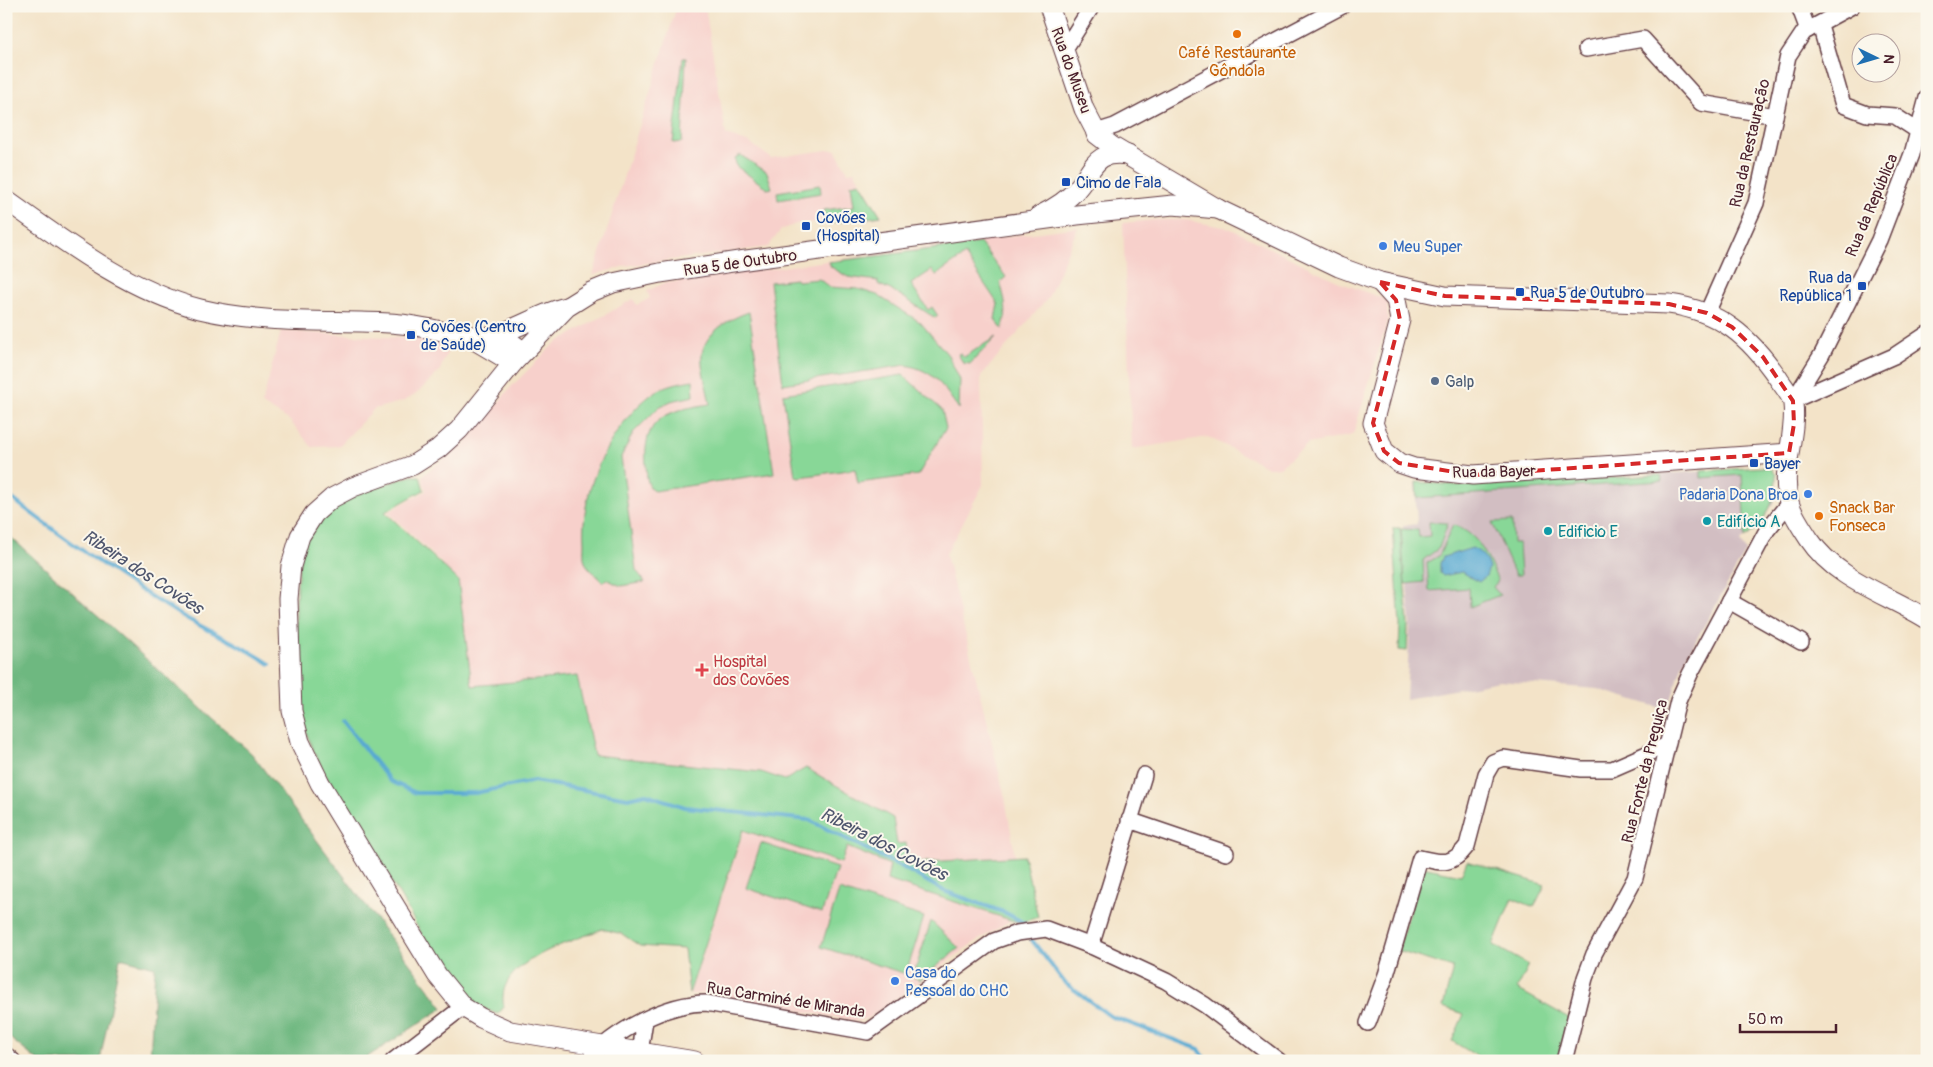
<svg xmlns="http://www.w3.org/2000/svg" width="1933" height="1067" font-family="Pangolin,sans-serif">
<rect width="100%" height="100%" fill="#fbf7ec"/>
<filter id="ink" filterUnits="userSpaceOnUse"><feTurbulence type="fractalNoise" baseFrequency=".02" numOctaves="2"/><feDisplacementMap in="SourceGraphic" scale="10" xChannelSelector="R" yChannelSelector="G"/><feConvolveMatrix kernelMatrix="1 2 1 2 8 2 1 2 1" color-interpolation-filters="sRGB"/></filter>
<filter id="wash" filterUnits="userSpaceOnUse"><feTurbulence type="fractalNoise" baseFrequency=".0096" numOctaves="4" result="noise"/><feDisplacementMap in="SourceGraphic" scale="20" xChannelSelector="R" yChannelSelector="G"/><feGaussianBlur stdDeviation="1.12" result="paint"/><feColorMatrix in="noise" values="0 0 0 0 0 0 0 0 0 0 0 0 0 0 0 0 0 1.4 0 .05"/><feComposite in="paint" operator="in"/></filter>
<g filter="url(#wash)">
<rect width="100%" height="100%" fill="#f3e3c8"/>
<g fill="#f7d0cb">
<polygon points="677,6 705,6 726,135 750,143 771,158 835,149 848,172 854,171 882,217 817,225 817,222 796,224 781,230 768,247 625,266 593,275"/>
<polygon points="1155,220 1185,220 1229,228 1341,283 1382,298 1387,303 1388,320 1353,435 1308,444 1280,467 1270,468 1208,437 1132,449 1123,223"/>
<polygon points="1078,227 1048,298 981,376 983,485 946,554 1005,797 1026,921 1019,924 1011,920 969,946 869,1018 856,1021 707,994 690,994 748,818 416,786 442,563 388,512 426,491 422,476 465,443 511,387 554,344 633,299 637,305 650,298 647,291 665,283"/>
<polygon points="281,331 452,341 439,372 415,395 404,401 374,409 339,446 312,447 289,420 262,404"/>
</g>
<polygon fill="#d2bec2" points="1763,467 1771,468 1776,475 1773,504 1759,527 1740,542 1746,551 1682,665 1668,710 1597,689 1499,681 1406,699 1410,625 1403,526 1417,524 1415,482 1467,486 1502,485"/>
<g fill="#88d797" stroke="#697b61">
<polygon points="683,58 686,58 682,142 673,143"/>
<polygon points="740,155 767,172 772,188 768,189 736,166 735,158"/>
<polygon points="860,182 881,216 826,224 824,210 854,206 851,184"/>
<polygon points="820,185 821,193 778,200 777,192"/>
<path d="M980,243L1006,277L1000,282C1005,299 1009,312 1002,329L995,319L998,304L965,255L936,275L932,270L911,284L928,310L932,307L938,316L935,318L897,293L878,284V281L848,277L831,267L829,262Z"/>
<path d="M796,279L797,281L819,279L829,287L858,289L877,295L920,322L948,355L960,380L959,409C941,385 937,372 906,365L783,384L770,282Z"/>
<path d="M749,312L774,473L654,491C646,485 647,476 646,466C642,416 667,411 710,404C708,391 700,366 702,354C705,332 731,318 749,312Z"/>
<polygon points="996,337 970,364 963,363 958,354 961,353 964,357"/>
<polygon points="903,375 942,410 946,428 918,475 858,483 855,469 800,477 795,476 783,394"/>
<path d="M693,380L694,396L671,401L659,407L633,433L621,457L636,570L645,582L621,586L606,579L603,582C598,576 588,569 585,562C583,557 584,548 584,543C580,491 608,431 647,398C661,386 675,383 693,380Z"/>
<path d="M1763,467L1771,468L1776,475C1776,503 1766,521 1745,538L1742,475L1701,478V471Z"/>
<polygon points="1661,475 1662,481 1417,498 1416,482 1467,486"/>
<path d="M411,476H420L424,490L385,512L458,580L472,686L577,676L594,755L761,772L785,780L806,768L893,818L897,844L906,843L909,863L1024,856L1038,917L1020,923L887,880L890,865L847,847L841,863L743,830L689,994L684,949L640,946L622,934L602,929C569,943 493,962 504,1007L498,1014C489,1011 478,1007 471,1001C444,979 417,925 399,894C369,846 330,792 309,740C295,705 289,571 307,538C328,498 371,489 411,476Z"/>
<polygon points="1512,521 1513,543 1519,543 1521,575 1515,575 1492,522"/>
<polygon points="1429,522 1448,523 1439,548 1423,560 1424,582 1405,584 1401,529 1418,530 1419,537 1430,536"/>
<path d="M1453,525C1480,534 1487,557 1498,581L1493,587L1500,595L1470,607L1469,588L1429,591L1427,563L1439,556Z"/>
<polygon points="1393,528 1400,528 1408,625 1407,651 1399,650 1400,625"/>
<polygon points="761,843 837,868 822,913 746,888"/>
<polygon points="1467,861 1545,885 1534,907 1512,898 1493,945 1529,965 1517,989 1569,1018 1558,1061 1485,1061 1452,1041 1464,1014 1443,1007 1453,968 1398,951 1422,867 1461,875"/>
<polygon points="839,890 924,917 906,974 821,947"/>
<polygon points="931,921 959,948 920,980 913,977"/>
</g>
<polygon fill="#6eb880" stroke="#5c6c56" points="6,533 252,754 443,1008 361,1061 150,1061 155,967 120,958 100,1061 38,1061 6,1035"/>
<path fill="#57a9d2" stroke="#50647e" d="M1472,548C1482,552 1486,558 1489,568L1486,576L1479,582L1462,572L1443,576L1440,573V563L1443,557Z"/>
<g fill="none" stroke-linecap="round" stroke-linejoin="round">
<g stroke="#57a9d2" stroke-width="4">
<path d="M6,494C62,537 119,578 179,614C209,632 241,644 270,664"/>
<polyline points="343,721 390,781 416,793 475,793 534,781 628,798 646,794 685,807 809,820 902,867 944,891 1006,913 1024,923"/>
<polyline points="1031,939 1065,983 1110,1016 1199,1049 1206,1061"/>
</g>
</g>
</g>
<g filter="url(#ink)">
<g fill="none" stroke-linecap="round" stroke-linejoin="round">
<defs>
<g id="minor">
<polyline points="1799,6 1808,30"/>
<polyline points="1820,25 1843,105 1867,114 1895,116 1918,131"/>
<polyline points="1065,49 1092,6"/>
<polyline points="1586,49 1643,39 1701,103 1775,116"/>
<polyline points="1096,134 1096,132 1115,126 1342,6"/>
<polyline points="1707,313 1756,203 1788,56 1804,32 1852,6"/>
<polyline points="1794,400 1894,356 1927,334"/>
<polyline points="1793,401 1822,354 1879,240 1912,154 1927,98"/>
<polyline points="1729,601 1801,642"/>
<polyline points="1129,820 1226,853"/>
<polyline points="1091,946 1144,775"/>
<path d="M1368,1023L1386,975L1420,858C1442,863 1452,866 1467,846L1486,774L1493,762L1503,758L1581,769H1612L1667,745"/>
<polyline points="640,1052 645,1020"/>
<polyline points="6,1055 13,1061"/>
<polyline points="393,1061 463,1007"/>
<path d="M588,1061C613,1031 667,1003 706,1003L868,1032L994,941L1017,933L1046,929L1091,946L1166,981L1205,1005L1279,1061"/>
<polyline points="1564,1061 1585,978 1594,954 1635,878 1678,701 1690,674 1767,530 1789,503"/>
</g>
<g id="tertiary">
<polyline points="1049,6 1084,109 1096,132"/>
<path d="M1096,134L1113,147L1218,209L1339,267L1380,282L1445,296L1669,304C1720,311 1749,336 1778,378C1782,385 1792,395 1793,404C1797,436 1780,470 1789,502C1792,514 1802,528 1809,539C1836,580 1887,594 1927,619"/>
<path d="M6,200C66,243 128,290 200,309C262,324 325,320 389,323C414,324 438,331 463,335C490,339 501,331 523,352"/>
<path d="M1039,216C1053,209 1067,201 1077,189C1095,168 1094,150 1128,155"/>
<polyline points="1380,282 1396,300 1400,320 1373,423 1384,451 1399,463 1414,468 1473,475 1789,453"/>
<path d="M492,336C518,329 539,314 566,307"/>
<polyline points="471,338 513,363"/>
<polyline points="695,1061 510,1031 481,1018 463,1007 437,975 320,783 300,742 292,711 288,599 291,566 300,536 314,514 332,498 353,487 413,465 438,449 459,430 513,363 567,307 591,292 613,283 660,273 739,261 1077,215 1173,205 1218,209"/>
</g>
</defs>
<use href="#minor" stroke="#633c43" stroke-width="18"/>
<use href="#tertiary" stroke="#633c43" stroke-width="21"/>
<use href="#minor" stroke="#fff" stroke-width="15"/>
<use href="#tertiary" stroke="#fff" stroke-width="19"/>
</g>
</g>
<path fill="none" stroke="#d62828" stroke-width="4" stroke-dasharray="10 6" stroke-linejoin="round" d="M1380,282L1445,296L1669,304L1707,313L1732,327L1763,357L1793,401L1794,424L1789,453L1473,475L1399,463L1384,451L1373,423L1400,320L1396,300Z"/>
<g fill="#e8710a" stroke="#fbf7ec" stroke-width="2">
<circle cx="1237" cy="34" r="5"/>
<circle cx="1819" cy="516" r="5"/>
</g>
<g fill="#1a4fb4" stroke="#fbf7ec" stroke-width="2">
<rect x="1061" y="177" width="10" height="10" rx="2.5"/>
<rect x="801" y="221" width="10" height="10" rx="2.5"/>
<rect x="1857" y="281" width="10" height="10" rx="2.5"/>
<rect x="1515" y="287" width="10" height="10" rx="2.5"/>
<rect x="406" y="330" width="10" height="10" rx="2.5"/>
<rect x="1749" y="458" width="10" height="10" rx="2.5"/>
</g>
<g fill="#3f7fe0" stroke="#fbf7ec" stroke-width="2">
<circle cx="1383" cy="246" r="5"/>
<circle cx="1808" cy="494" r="5"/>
<circle cx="895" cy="981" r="5"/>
</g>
<circle fill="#5c6f8a" stroke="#fbf7ec" stroke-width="2" cx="1435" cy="381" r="5"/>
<g fill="#0f9aa8" stroke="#fbf7ec" stroke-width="2">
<circle cx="1707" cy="521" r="5"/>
<circle cx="1548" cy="531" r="5"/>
</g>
<path fill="#e0444e" stroke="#fbf7ec" stroke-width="2" d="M699.5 662.5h5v5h5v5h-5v5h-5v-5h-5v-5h5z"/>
<g text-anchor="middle" stroke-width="4" stroke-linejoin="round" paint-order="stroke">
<g font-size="16" fill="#c56008" stroke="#fbf7ec">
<text x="1237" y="58">Café Restaurante<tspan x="1237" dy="18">Gôndola</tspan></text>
<text x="1829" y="513" text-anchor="start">Snack Bar<tspan x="1829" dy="18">Fonseca</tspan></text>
</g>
<g font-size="16" fill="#4a1f2b" stroke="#fbf7ec">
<text transform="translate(1072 70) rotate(70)" y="6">Rua do Museu</text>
<text transform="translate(1749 143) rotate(-77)" y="6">Rua da Restauração</text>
<text transform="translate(1871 205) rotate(-67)" y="6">Rua da República</text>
<text transform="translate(740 262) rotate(-8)" y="6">Rua 5 de Outubro</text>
<text transform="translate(1494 471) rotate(-1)" y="6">Rua da Bayer</text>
<text transform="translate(1644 771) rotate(-76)" y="6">Rua Fonte da Preguiça</text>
<text transform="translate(786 999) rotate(9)" y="6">Rua Carminé de Miranda</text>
</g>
<g font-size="16" fill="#164399" stroke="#fbf7ec" text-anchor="start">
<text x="1076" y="188">Cimo de Fala</text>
<text x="816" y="223">Covões<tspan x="816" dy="18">(Hospital)</tspan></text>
<text x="1852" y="283" text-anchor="end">Rua da<tspan x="1852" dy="18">República 1</tspan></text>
<text x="1530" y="298">Rua 5 de Outubro</text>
<text x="421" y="332">Covões (Centro<tspan x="421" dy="18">de Saúde)</tspan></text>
<text x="1764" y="469">Bayer</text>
</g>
<g font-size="16" fill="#366cbe" stroke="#fbf7ec" text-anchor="start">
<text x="1393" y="252">Meu Super</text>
<text x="1798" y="500" text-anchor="end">Padaria Dona Broa</text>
<text x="905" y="978">Casa do<tspan x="905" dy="18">Pessoal do CHC</tspan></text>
</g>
<g font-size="16" fill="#4e5e75" stroke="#fbf7ec" text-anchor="start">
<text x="1445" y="387">Galp</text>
</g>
<g font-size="16" fill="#0d838f" stroke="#fbf7ec" text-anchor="start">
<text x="1717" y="527">Edifício A</text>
<text x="1558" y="537">Edificio E</text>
</g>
<g font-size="16" fill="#be3a42" stroke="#fbf7ec" text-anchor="start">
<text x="713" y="667">Hospital<tspan x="713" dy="18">dos Covões</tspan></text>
</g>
<g font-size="18" font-style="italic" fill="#4f566e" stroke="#fbf7ec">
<text transform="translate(143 572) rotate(33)" y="6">Ribeira dos Covões</text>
<text transform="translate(884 844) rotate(27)" y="6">Ribeira dos Covões</text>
</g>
</g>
<rect width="1933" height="1067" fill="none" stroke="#fbf7ec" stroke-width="25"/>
<g transform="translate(1876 58) rotate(95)"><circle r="24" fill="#fbf7ec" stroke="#b4a19f"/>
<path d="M0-4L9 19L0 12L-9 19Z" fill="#1f6fb2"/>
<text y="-8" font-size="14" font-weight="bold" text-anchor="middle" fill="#4a1f2b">N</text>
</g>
<path d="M1740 1024v8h96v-8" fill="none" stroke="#4a1f2b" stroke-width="2.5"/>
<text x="1748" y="1024" font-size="15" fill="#4a1f2b" stroke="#fbf7ec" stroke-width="4" paint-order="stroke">50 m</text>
</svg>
